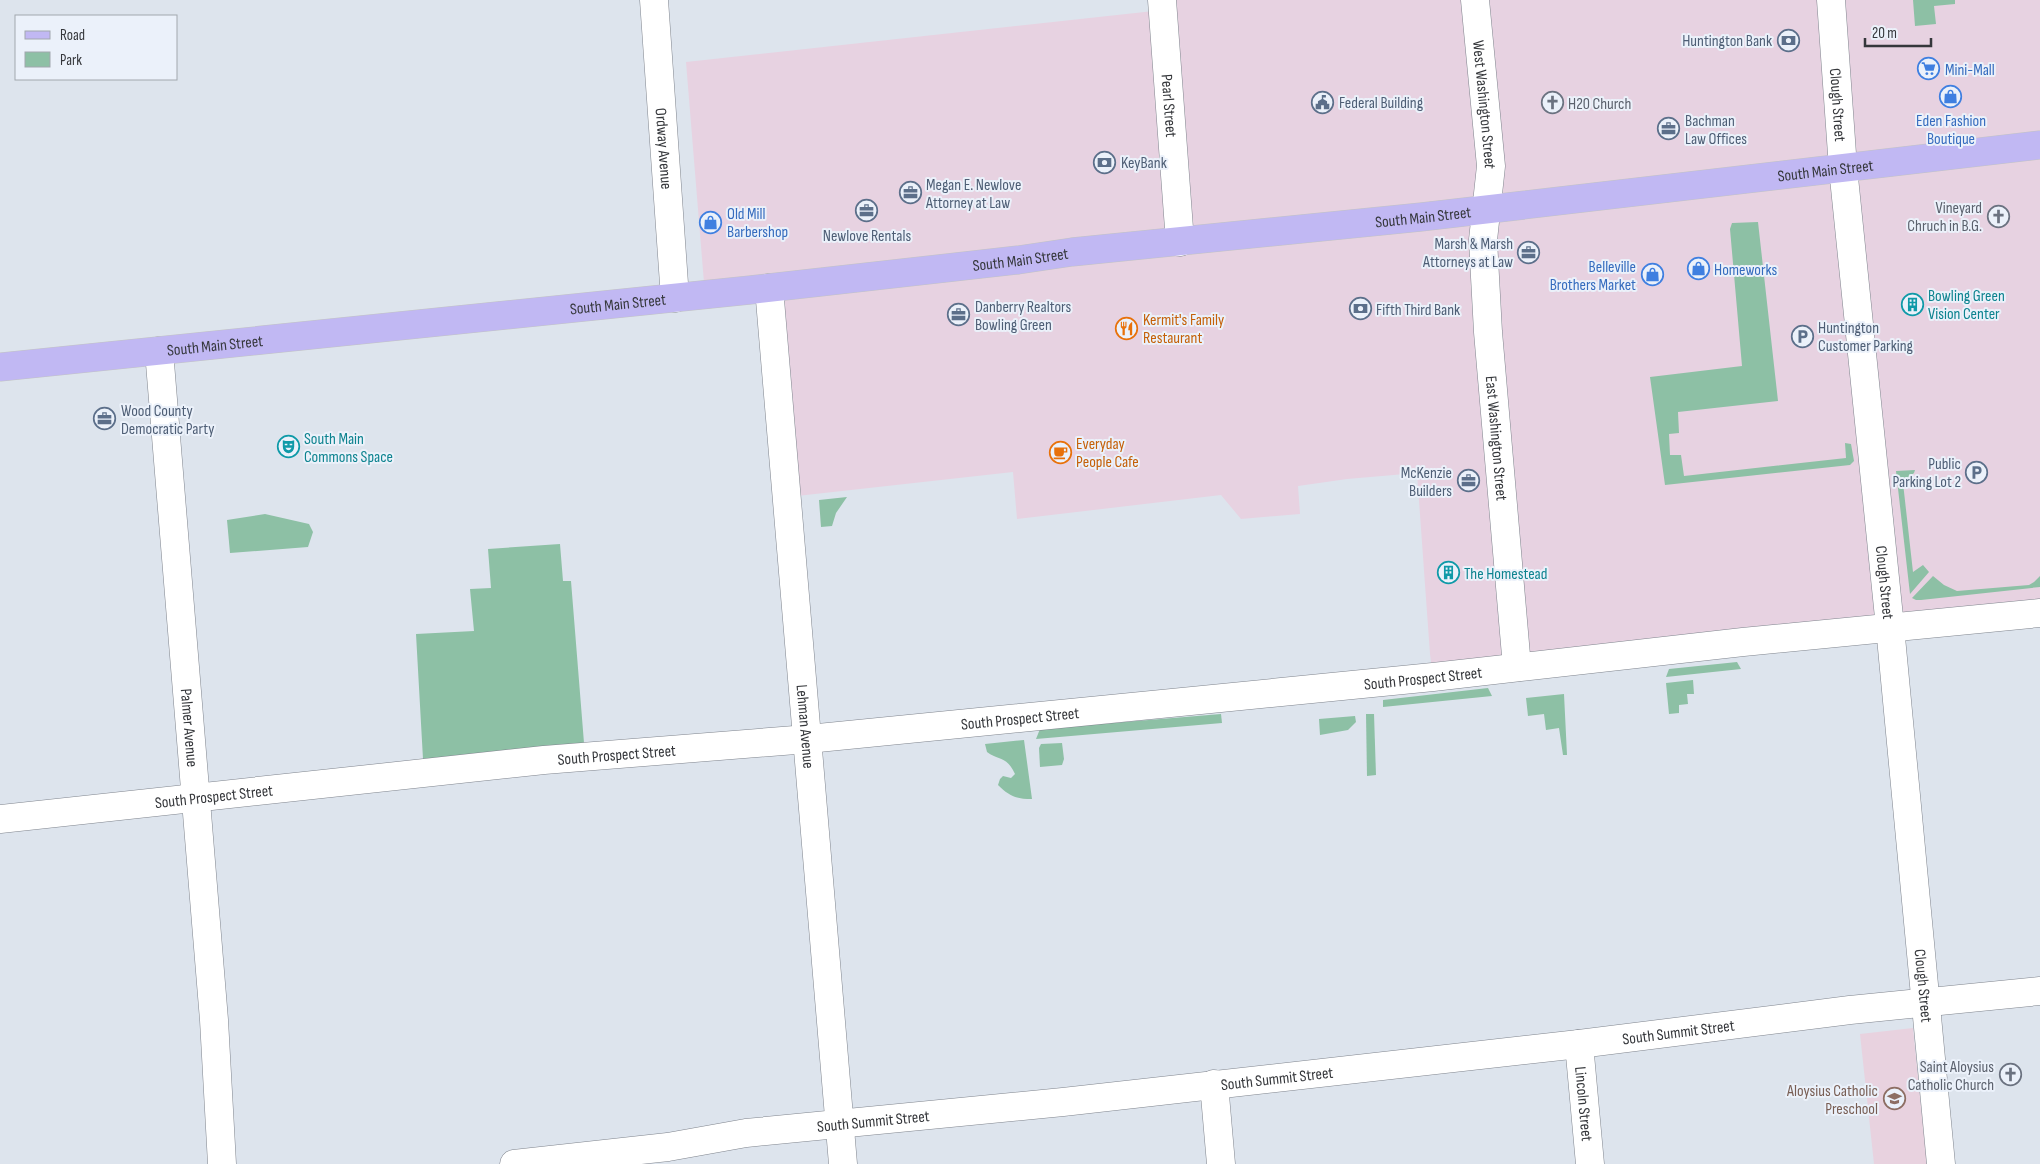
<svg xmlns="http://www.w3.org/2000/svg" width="2040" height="1164" font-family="'Sofia Sans Condensed',sans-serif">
<rect width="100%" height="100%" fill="#dde4ed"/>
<polygon fill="#e7d2e1" points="1162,0 2040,0 2040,613 1433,677 1430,654 1417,473 1347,479 1298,486 1300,514 1241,519 1221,495 1017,519 1013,472 788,497 769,288 705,295 686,62 1163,10"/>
<polygon fill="#e8d2df" points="1913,1028 1927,1164 1874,1164 1860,1034"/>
<g fill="#8dc0a5">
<polygon points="1913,0 1955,0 1955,4 1934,6 1936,24 1915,26"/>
<polygon points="1758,222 1778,401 1678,412 1679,433 1669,434 1670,455 1681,455 1684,476 1846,458 1845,443 1851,444 1854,461 1850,465 1665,485 1650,377 1742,366 1730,229 1732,223"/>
<polygon points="1915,470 1914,473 1903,483 1913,572 1923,565 1929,572 1910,594 1896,471"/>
<polygon points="847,497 836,513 832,526 821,527 819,500"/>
<polygon points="265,514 309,524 313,532 308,547 230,553 227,520"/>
<polygon points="560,544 563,581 571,581 584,743 423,759 416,634 474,631 470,589 491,588 488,549"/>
<polygon points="1933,576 1944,585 1957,591 2029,585 2034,582 2040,576 2040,587 1921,600 1916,600 1912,598"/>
<polygon points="1737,662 1741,669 1666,677 1669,669"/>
<polygon points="1693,680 1694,694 1687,694 1688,704 1679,705 1679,713 1669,714 1666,683"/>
<polygon points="1488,688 1492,696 1383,707 1383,700"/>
<polygon points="1564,694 1567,755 1563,755 1559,728 1546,730 1544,714 1528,716 1526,698"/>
<polygon points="1221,714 1222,723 1036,739 1040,729"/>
<polygon points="1366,714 1374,714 1376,775 1367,776"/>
<polygon points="1355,716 1356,722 1348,730 1320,735 1319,719"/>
<path d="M1024,740L1032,799C1016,799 1009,796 998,785L1000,779L1003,776L1011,778L1015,774C1006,755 999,761 987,752L985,744Z"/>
<polygon points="1062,743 1064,759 1062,765 1040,767 1039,748 1041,744"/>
</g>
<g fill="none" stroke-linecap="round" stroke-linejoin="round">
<defs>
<g id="minor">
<path id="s1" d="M654,0L675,298"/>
<path id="s2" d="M1162,0L1180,242"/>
<path id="s3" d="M1475,0L1491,166L1483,240L1488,332L1517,667"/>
<path id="s4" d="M1831,0L1843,168L1890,627L1941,1164"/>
<path id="s5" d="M769,288L843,1164"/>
<path id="s6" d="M159,351L214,1020L222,1164"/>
<path id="s7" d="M0,819L544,760L808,739L1433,677L1743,642L2040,613"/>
<path id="s8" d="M1579,1044L1590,1164"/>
<polyline points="1214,1084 1221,1164"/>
<path id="s9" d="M514,1164L668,1147L746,1133L1063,1102L1579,1044L1850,1010L2040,991"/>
</g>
<g id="major">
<path id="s10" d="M0,367L750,290L1018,260L1072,252L1421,217L2040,145"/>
</g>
</defs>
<use href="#minor" stroke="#7f848d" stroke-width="29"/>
<use href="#major" stroke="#c2c3c4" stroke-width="29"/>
<use href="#minor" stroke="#fff" stroke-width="28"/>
<use href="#major" stroke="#c1b8f3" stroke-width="28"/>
</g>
<defs>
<symbol id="bank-ring" viewBox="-11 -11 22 22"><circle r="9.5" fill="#ebf1fa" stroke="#5c6f8a" stroke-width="1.5"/><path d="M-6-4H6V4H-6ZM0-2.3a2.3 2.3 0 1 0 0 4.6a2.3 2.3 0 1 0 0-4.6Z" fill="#5c6f8a"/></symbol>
<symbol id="supermarket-ring" viewBox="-11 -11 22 22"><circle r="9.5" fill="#ebf1fa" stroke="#3f7fe0" stroke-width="1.5"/><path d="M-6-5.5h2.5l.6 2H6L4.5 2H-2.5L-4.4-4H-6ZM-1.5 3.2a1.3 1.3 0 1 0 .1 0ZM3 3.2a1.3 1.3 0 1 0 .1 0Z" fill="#3f7fe0"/></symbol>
<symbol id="shop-ring" viewBox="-11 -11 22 22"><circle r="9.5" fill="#ebf1fa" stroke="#3f7fe0" stroke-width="1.5"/><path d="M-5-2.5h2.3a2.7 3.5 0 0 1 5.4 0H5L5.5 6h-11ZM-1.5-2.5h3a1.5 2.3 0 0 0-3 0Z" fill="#3f7fe0"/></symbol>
<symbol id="civic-ring" viewBox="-11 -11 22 22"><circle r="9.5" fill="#ebf1fa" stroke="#5c6f8a" stroke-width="1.5"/><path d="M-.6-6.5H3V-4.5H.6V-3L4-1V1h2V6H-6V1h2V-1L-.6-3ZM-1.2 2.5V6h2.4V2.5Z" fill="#5c6f8a"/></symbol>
<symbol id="church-ring" viewBox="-11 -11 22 22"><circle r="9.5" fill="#ebf1fa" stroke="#6b7280" stroke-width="1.5"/><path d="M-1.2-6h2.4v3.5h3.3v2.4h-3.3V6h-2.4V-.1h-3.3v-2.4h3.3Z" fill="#6b7280"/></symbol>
<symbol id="office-ring" viewBox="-11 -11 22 22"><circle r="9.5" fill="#ebf1fa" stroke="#5c6f8a" stroke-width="1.5"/><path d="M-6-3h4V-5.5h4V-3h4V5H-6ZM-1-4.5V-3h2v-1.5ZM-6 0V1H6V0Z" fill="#5c6f8a"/></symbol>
<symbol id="building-ring" viewBox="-11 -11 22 22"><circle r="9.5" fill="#ebf1fa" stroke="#0f9aa8" stroke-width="1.5"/><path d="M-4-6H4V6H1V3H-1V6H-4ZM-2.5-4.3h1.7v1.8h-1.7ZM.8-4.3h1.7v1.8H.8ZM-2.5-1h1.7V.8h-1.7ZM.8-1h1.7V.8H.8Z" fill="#0f9aa8"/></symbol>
<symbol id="restaurant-ring" viewBox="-11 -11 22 22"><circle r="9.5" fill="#ebf1fa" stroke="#e8710a" stroke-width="1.5"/><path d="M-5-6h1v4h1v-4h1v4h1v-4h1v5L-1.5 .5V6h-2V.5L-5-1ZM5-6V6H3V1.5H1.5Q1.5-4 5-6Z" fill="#e8710a"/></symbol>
<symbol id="parking-ring" viewBox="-11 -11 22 22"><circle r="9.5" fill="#ebf1fa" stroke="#5c6f8a" stroke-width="1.5"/><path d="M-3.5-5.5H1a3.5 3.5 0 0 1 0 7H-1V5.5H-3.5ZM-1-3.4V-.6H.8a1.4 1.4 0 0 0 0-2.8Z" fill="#5c6f8a"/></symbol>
<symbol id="theatre-ring" viewBox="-11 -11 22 22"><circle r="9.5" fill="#ebf1fa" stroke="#0f9aa8" stroke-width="1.5"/><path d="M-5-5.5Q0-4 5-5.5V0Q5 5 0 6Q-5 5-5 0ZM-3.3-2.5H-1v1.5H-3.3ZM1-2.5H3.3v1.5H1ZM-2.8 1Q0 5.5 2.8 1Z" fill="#0f9aa8"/></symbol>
<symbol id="cafe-ring" viewBox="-11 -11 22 22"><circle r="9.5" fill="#ebf1fa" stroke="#e8710a" stroke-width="1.5"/><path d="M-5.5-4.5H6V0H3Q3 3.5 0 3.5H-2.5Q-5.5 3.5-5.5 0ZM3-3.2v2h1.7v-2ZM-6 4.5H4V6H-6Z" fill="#e8710a"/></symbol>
<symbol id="school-ring" viewBox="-11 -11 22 22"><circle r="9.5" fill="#ebf1fa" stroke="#8d6e63" stroke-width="1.5"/><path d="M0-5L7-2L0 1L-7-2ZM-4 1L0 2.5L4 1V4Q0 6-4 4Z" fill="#8d6e63"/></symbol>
</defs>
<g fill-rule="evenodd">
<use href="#bank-ring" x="1776" y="28" width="25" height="25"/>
<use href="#supermarket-ring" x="1916" y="56" width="25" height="25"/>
<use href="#shop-ring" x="1938" y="84" width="25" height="25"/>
<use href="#civic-ring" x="1310" y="90" width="25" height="25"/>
<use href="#church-ring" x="1540" y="90" width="25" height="25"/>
<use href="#office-ring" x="1656" y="116" width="25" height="25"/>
<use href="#bank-ring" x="1092" y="150" width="25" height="25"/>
<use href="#office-ring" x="898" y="180" width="25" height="25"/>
<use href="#office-ring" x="854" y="198" width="25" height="25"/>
<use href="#church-ring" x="1986" y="204" width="25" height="25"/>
<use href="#shop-ring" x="698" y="210" width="25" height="25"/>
<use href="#office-ring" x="1516" y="240" width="25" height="25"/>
<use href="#shop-ring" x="1686" y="256" width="25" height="25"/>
<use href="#shop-ring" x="1640" y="262" width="25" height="25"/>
<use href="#building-ring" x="1900" y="292" width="25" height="25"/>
<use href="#bank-ring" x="1348" y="296" width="25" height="25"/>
<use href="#office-ring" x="946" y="302" width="25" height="25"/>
<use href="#restaurant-ring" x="1114" y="316" width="25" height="25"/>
<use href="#parking-ring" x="1790" y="324" width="25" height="25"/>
<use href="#office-ring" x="92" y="406" width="25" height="25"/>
<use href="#theatre-ring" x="276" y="434" width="25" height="25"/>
<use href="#cafe-ring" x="1048" y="440" width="25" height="25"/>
<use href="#parking-ring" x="1964" y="460" width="25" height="25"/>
<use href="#office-ring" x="1456" y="468" width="25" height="25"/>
<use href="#building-ring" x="1436" y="560" width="25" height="25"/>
<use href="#church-ring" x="1998" y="1062" width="25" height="25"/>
<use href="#school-ring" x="1882" y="1086" width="25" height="25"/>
</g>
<g text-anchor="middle" stroke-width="4" stroke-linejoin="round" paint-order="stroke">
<g font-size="16" fill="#4e5e75" stroke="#ebf1fa" text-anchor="start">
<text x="1772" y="46" text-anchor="end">Huntington Bank</text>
<text x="1339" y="108">Federal Building</text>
<text x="1685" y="126">Bachman<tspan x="1685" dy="18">Law Offices</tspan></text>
<text x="1121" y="168">KeyBank</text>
<text x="926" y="190">Megan E. Newlove<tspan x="926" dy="18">Attorney at Law</tspan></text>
<text x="867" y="241" text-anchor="middle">Newlove Rentals</text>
<text x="1513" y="249" text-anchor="end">Marsh &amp; Marsh<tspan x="1513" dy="18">Attorneys at Law</tspan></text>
<text x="975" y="312">Danberry Realtors<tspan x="975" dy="18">Bowling Green</tspan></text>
<text x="1376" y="315">Fifth Third Bank</text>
<text x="1818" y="333">Huntington<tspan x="1818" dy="18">Customer Parking</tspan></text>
<text x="121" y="416">Wood County<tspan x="121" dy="18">Democratic Party</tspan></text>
<text x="1961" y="469" text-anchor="end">Public<tspan x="1961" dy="18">Parking Lot 2</tspan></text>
<text x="1452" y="478" text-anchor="end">McKenzie<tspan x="1452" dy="18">Builders</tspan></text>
</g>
<g font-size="16" fill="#366cbe" stroke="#ebf1fa" text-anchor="start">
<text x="1945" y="75">Mini-Mall</text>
<text x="1951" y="126" text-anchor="middle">Eden Fashion<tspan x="1951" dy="18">Boutique</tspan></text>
<text x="727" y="219">Old Mill<tspan x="727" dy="18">Barbershop</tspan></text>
<text x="1636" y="272" text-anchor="end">Belleville<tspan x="1636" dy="18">Brothers Market</tspan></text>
<text x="1714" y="275">Homeworks</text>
</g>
<g font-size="16" fill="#5b616d" stroke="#ebf1fa" text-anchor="end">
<text x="1568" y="109" text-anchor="start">H20 Church</text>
<text x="1982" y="213">Vineyard<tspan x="1982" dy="18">Chruch in B.G.</tspan></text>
<text x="1994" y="1072">Saint Aloysius<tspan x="1994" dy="18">Catholic Church</tspan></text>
</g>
<g font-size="16" fill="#35373b" stroke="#ebf1fa">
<text dy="6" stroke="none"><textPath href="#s4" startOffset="105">Clough Street</textPath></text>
<text dy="6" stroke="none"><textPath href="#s3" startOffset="105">West Washington Street</textPath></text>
<text dy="6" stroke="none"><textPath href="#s2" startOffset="106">Pearl Street</textPath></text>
<text dy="6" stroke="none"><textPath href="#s1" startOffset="149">Ordway Avenue</textPath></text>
<text dy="6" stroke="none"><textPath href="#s10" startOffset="1836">South Main Street</textPath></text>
<text dy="6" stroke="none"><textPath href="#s10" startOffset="1431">South Main Street</textPath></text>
<text dy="6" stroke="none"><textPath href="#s10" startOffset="1026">South Main Street</textPath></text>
<text dy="6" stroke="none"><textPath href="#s10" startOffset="621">South Main Street</textPath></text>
<text dy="6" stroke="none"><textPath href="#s10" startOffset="216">South Main Street</textPath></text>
<text dy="6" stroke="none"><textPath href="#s3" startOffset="440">East Washington Street</textPath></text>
<text dy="6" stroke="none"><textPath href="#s4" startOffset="585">Clough Street</textPath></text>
<text dy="6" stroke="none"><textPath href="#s7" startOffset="1430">South Prospect Street</textPath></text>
<text dy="6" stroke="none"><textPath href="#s7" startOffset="1025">South Prospect Street</textPath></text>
<text dy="6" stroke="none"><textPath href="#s5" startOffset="440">Lehman Avenue</textPath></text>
<text dy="6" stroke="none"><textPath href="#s6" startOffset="378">Palmer Avenue</textPath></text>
<text dy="6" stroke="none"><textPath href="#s7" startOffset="620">South Prospect Street</textPath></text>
<text dy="6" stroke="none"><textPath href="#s7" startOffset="215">South Prospect Street</textPath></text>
<text dy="6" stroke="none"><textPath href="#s4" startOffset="990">Clough Street</textPath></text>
<text dy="6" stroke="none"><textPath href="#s9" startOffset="1172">South Summit Street</textPath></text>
<text dy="6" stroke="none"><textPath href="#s9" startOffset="768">South Summit Street</textPath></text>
<text dy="6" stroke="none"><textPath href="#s8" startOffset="60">Lincoln Street</textPath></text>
<text dy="6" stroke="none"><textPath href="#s9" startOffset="362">South Summit Street</textPath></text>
</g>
<g font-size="16" fill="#0d838f" stroke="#ebf1fa" text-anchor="start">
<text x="1928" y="301">Bowling Green<tspan x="1928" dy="18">Vision Center</tspan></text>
<text x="304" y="444">South Main<tspan x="304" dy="18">Commons Space</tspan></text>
<text x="1464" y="579">The Homestead</text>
</g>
<g font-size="16" fill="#c56008" stroke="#ebf1fa" text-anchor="start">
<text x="1143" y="325">Kermit's Family<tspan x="1143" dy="18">Restaurant</tspan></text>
<text x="1076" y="449">Everyday<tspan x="1076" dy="18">People Cafe</tspan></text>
</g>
<g font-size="16" fill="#785e54" stroke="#ebf1fa" text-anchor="end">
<text x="1878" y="1096">Aloysius Catholic<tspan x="1878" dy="18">Preschool</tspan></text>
</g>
</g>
<rect x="15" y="15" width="162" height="65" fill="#ebf1fa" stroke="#a2a7ae"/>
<rect x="25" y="31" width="25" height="8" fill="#c1b8f3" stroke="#a2a7ae"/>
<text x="60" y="40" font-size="15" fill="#35373b">Road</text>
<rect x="25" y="52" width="25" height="15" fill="#8dc0a5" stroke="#a2a7ae"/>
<text x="60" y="65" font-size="15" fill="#35373b">Park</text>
<path d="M1865 38v8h66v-8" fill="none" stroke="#35373b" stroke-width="2.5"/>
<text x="1872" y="38" font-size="15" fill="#35373b" stroke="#ebf1fa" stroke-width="4" paint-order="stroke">20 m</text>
</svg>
